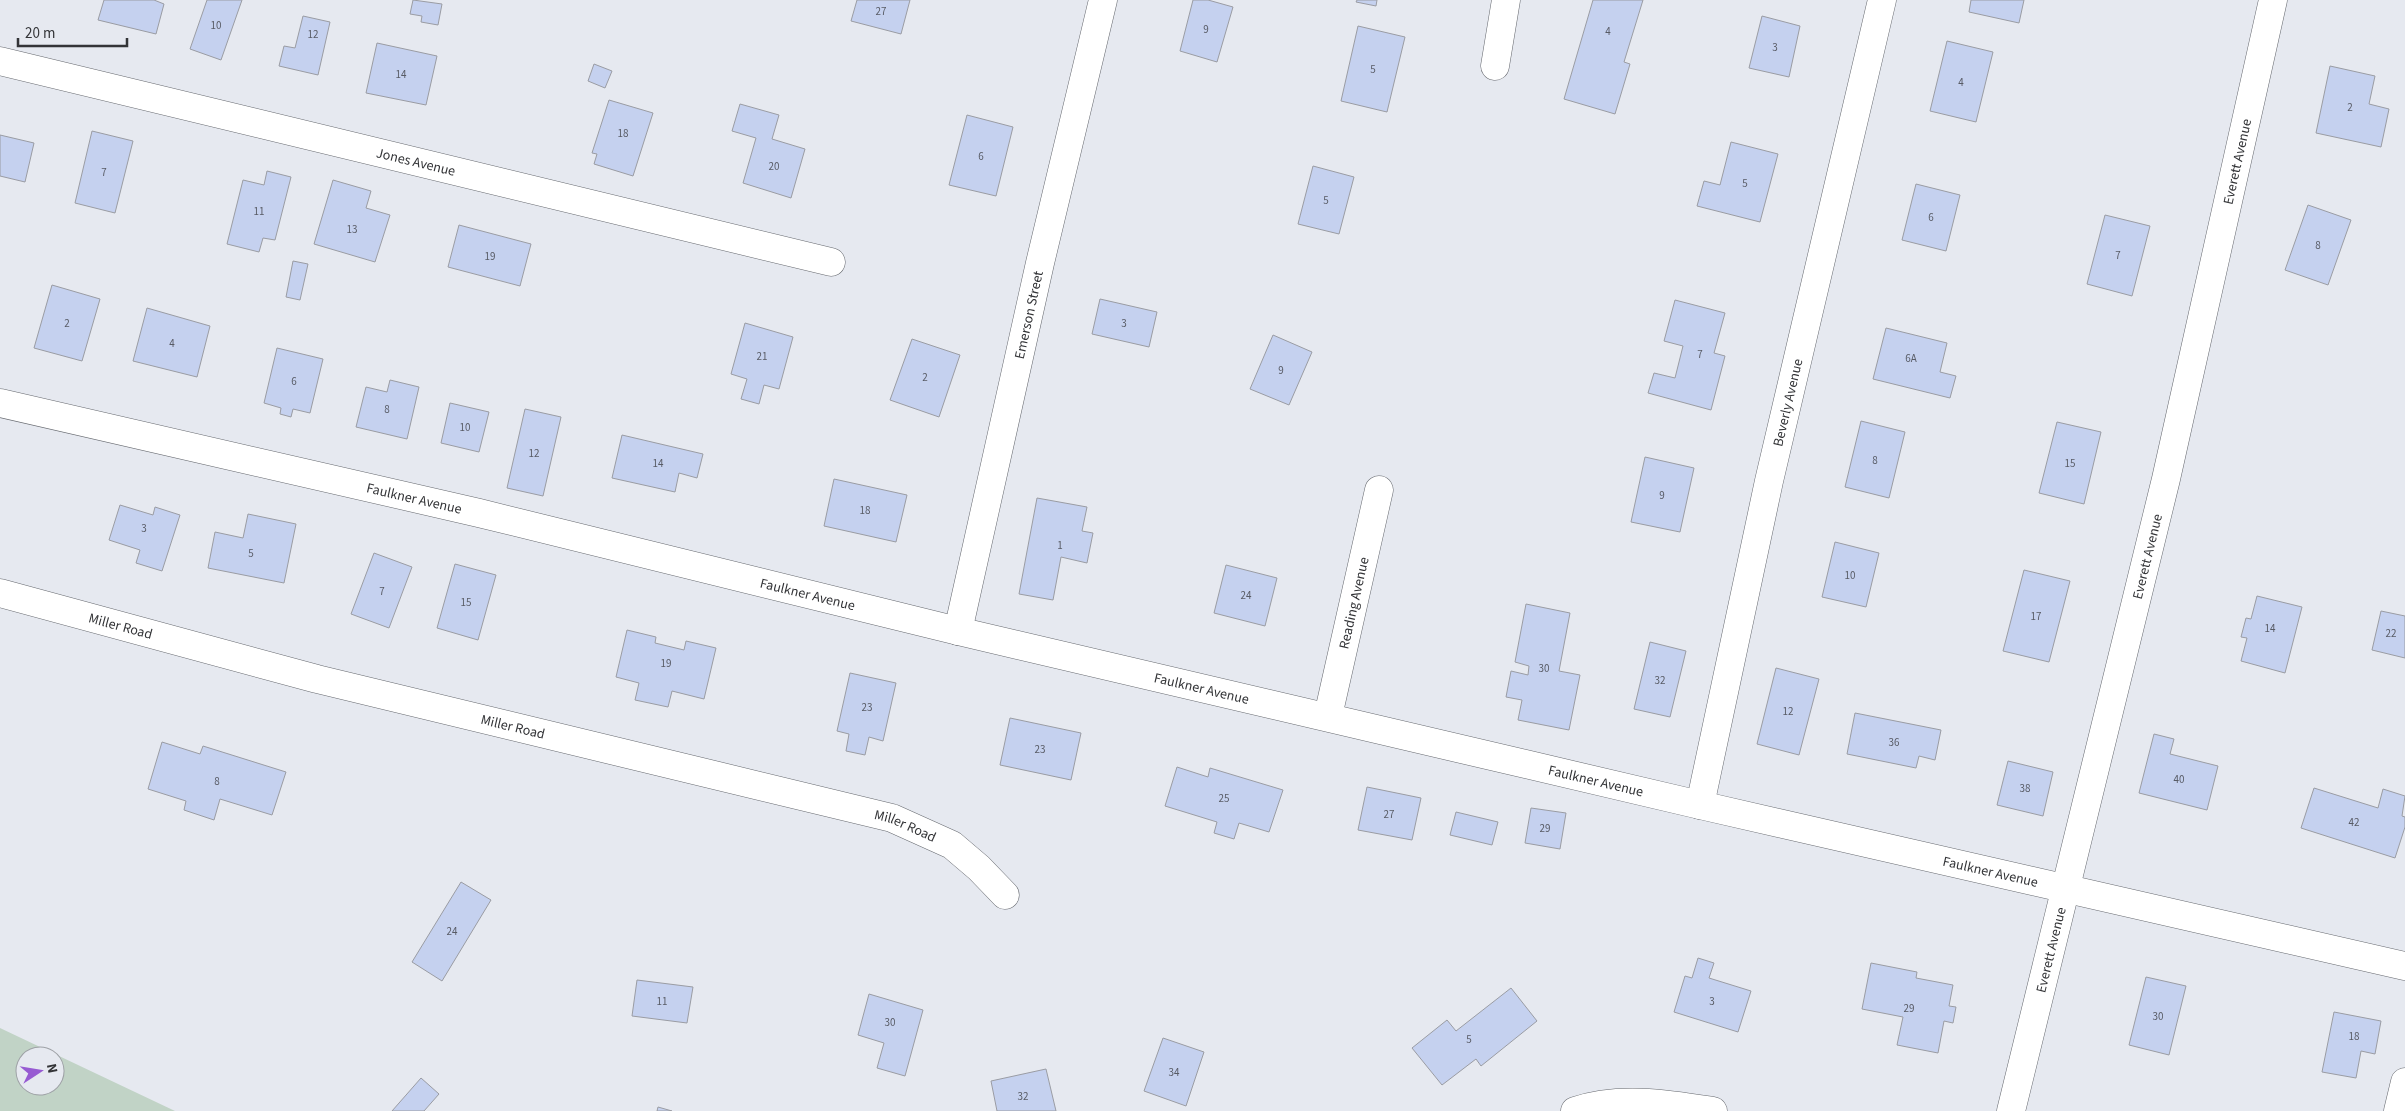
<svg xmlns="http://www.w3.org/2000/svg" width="2405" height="1111" font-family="'Source Sans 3',sans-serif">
<rect width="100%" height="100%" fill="#e6e9f0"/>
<path fill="#c1d3c6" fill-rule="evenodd" d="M0,1028L175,1111H0ZM25,1056H55V1086H25Z"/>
<g fill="#c5d1ef" stroke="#9a9ca3">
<polygon points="104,0 154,0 164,4 156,34 98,20"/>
<polygon points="207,0 242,0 221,60 190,49"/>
<polygon points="413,0 442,4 438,25 421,22 422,16 410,14"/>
<polygon points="857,0 910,0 901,34 851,21"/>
<polygon points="1193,0 1208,0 1233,7 1217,62 1180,51"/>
<polygon points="1357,0 1377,0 1376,6 1356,2"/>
<polygon points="1593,0 1643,0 1624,62 1630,64 1615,114 1564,99"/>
<polygon points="1971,0 2024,0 2019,23 1969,12"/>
<polygon points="303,16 330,22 318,75 279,66 284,46 295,48"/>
<polygon points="1762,16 1800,26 1789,77 1749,68"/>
<polygon points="1358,26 1405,37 1387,112 1341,101"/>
<polygon points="1947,41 1993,52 1976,122 1930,111"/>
<polygon points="377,43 437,56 426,105 366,93"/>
<polygon points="594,64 612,71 605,88 588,81"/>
<polygon points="2330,66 2375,76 2369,104 2389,109 2381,147 2316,133"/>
<polygon points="609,100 653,113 633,176 594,164 597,154 592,153"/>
<polygon points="740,104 779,115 772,139 805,149 791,198 743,183 756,138 732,131"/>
<polygon points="967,115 1013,127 996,196 949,185"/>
<polygon points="92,131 133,141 115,213 75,203"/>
<polygon points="0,135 34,143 25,182 0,176"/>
<polygon points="1731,142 1778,154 1760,222 1697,206 1704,181 1720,185"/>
<polygon points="1313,166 1354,177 1339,234 1298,224"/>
<polygon points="267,171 291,177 275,240 263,238 259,252 227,244 243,180 264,185"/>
<polygon points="333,180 371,191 366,208 390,215 375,262 314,244"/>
<polygon points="1916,184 1960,195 1946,251 1902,240"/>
<polygon points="2308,205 2351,220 2328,285 2285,270"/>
<polygon points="2105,215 2150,226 2132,296 2087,284"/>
<polygon points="459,225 531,244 520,286 448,267"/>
<polygon points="293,261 308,264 300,300 286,297"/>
<polygon points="52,285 100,299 82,361 34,348"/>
<polygon points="1100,299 1157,312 1149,347 1092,334"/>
<polygon points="1675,300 1725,313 1714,353 1725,356 1711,410 1648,393 1654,373 1675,378 1683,346 1664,341"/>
<polygon points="147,308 210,326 197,377 133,361"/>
<polygon points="745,323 793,337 779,389 764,385 759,404 741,399 747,379 731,374"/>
<polygon points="1886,328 1947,343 1940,372 1956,376 1950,398 1873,379"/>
<polygon points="1273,335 1312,352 1289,405 1250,389"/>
<polygon points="912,339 960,355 939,417 890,400"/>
<polygon points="277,348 323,359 310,413 293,409 291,417 280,414 281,408 264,403"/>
<polygon points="390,380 419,387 407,439 356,427 366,387 387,392"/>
<polygon points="450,403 489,412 479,452 441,443"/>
<polygon points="525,409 561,417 543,496 507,488"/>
<polygon points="1861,421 1905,432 1889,498 1845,487"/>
<polygon points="2057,422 2101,432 2084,504 2039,493"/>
<polygon points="622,435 703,454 697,478 679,473 675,492 612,478"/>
<polygon points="1645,457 1694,468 1680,532 1631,522"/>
<polygon points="834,479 907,495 896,542 824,526"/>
<polygon points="1037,498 1087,507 1082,531 1093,533 1087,563 1061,557 1053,600 1019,594"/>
<polygon points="120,505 153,515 155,507 180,515 162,571 136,563 140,550 109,540"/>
<polygon points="248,514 296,524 284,583 208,568 215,532 243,538"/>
<polygon points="1835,542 1879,553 1866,607 1822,597"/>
<polygon points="374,553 412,567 389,628 351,614"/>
<polygon points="455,564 496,575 478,640 437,628"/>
<polygon points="1226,565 1277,578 1265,626 1214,613"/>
<polygon points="2024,570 2070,581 2049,662 2003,651"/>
<polygon points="2257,596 2302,607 2285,673 2241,661 2247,638 2241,637 2246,618 2251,619"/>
<polygon points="1526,604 1570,613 1559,671 1580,675 1569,730 1518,720 1522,700 1506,697 1511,671 1528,675 1529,666 1515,662"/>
<polygon points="2381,611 2405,616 2405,658 2372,650"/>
<polygon points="627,630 656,637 655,643 684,650 686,641 716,648 704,699 672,691 668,707 635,700 639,683 616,677"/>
<polygon points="1650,642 1686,651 1670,717 1634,709"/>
<polygon points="1776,668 1819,679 1799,755 1757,744"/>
<polygon points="850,673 896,683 883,741 869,737 865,755 846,751 849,734 837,731"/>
<polygon points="1855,713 1941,730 1935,760 1919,756 1916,768 1847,754"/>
<polygon points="1010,718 1081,733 1071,780 1000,765"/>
<polygon points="2154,734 2174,739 2170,754 2218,766 2207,810 2139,793"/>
<polygon points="162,742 200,754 203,746 286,772 272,815 220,799 214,820 184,810 186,801 148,789"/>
<polygon points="2008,761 2053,772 2043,816 1997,805"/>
<polygon points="1177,767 1208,777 1210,768 1283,790 1269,832 1239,823 1234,839 1214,833 1217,822 1165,806"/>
<polygon points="1367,787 1421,798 1412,840 1358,830"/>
<polygon points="2314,788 2378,808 2383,789 2405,796 2402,816 2405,817 2405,827 2395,858 2301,828"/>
<polygon points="1531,808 1566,813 1560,849 1525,843"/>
<polygon points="1456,812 1498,822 1492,845 1450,835"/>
<polygon points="461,882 491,900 442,981 412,962"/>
<polygon points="1698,958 1714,963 1709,978 1751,991 1738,1032 1674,1012 1685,976 1692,978"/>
<polygon points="1871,963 1917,972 1916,978 1953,985 1949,1006 1956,1007 1953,1023 1944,1021 1938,1053 1897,1045 1903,1017 1862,1009"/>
<polygon points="2146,977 2186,986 2169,1055 2129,1045"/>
<polygon points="637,980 693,987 687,1023 632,1016"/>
<polygon points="1511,988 1537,1021 1481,1066 1476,1059 1442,1085 1412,1048 1447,1020 1456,1031"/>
<polygon points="869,994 923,1010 905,1076 877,1068 884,1043 858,1035"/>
<polygon points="2334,1012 2381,1021 2375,1054 2361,1051 2356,1078 2322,1072"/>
<polygon points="1163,1038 1204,1052 1186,1106 1144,1091"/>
<polygon points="1046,1069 1056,1111 997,1111 991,1081"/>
<polygon points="421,1078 439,1094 424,1111 392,1111"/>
<polygon points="658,1107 672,1111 657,1111"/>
</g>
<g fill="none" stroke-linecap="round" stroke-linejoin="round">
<defs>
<g id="minor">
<path id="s1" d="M0,61L831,262"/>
<polyline points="1495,66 1506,0"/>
<path id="s2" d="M0,403L479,513L958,631L1700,805L2405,966"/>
<path id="s3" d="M0,593L317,679L892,818L952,845L979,868L1005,895"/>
<path id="s4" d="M958,631L1040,263L1103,0"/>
<path id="s5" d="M1328,716L1379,490"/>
<path id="s6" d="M1700,805L1769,481L1882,0"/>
<path d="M1575,1111C1619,1096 1668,1104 1713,1111"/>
<path id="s7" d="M2011,1111L2166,479L2273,0"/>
<polyline points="2398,1111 2405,1082"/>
</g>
</defs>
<use href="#minor" stroke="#66696f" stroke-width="29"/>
<use href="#minor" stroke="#fff" stroke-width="28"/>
</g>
<g text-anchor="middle" stroke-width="5" stroke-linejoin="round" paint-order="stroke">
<g font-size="11" fill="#585b65">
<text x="881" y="15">27</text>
<text x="216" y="29">10</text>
<text x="1206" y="33">9</text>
<text x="1608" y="35">4</text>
<text x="313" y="38">12</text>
<text x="1775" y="51">3</text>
<text x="1373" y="73">5</text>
<text x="401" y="78">14</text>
<text x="1961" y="86">4</text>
<text x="2350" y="111">2</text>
<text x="623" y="137">18</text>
<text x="981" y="160">6</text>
<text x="774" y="170">20</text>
<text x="104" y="176">7</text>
<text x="1745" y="187">5</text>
<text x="1326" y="204">5</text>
<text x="259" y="215">11</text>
<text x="1931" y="221">6</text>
<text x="352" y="233">13</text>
<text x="2318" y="249">8</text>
<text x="2118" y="259">7</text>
<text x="490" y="260">19</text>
<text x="67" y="327">2</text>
<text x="1124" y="327">3</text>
<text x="172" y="347">4</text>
<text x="1700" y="358">7</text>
<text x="762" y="360">21</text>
<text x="1911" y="362">6A</text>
<text x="1281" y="374">9</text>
<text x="925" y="381">2</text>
<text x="294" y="385">6</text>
<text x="387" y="413">8</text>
<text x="465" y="431">10</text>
<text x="534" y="457">12</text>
<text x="1875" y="464">8</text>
<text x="658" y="467">14</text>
<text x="2070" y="467">15</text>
<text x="1662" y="499">9</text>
<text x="865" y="514">18</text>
<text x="144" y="532">3</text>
<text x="1060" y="549">1</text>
<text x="251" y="557">5</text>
<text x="1850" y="579">10</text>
<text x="382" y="595">7</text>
<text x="1246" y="599">24</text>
<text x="466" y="606">15</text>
<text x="2036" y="620">17</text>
<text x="2270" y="632">14</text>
<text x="2391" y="637">22</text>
<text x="666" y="667">19</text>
<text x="1544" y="672">30</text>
<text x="1660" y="684">32</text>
<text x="867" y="711">23</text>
<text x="1788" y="715">12</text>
<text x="1894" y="746">36</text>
<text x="1040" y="753">23</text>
<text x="2179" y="783">40</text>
<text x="217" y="785">8</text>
<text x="2025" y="792">38</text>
<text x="1224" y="802">25</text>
<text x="1389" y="818">27</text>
<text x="2354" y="826">42</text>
<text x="1545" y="832">29</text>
<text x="452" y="935">24</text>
<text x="662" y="1005">11</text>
<text x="1712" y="1005">3</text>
<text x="1909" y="1012">29</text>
<text x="2158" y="1020">30</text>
<text x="890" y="1026">30</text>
<text x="2354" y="1040">18</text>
<text x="1469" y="1043">5</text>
<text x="1174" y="1076">34</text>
<text x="1023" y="1100">32</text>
</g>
<g font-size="14" fill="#333437" stroke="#e6e9f0">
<text dy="5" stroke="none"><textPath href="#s1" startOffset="428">Jones Avenue</textPath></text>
<text dy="5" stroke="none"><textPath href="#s7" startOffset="976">Everett Avenue</textPath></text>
<text dy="5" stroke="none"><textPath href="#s4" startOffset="324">Emerson Street</textPath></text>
<text dy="5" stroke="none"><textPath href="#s6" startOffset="412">Beverly Avenue</textPath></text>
<text dy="5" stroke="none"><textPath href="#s2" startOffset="425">Faulkner Avenue</textPath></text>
<text dy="5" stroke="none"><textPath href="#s7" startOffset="571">Everett Avenue</textPath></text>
<text dy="5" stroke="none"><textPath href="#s2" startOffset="830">Faulkner Avenue</textPath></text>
<text dy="5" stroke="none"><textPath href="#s5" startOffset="116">Reading Avenue</textPath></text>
<text dy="5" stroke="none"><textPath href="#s3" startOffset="125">Miller Road</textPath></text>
<text dy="5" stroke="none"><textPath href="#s2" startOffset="1235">Faulkner Avenue</textPath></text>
<text dy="5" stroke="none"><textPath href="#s3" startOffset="530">Miller Road</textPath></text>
<text dy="5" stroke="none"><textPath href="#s2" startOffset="1640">Faulkner Avenue</textPath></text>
<text dy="5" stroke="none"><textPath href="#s3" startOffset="935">Miller Road</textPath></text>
<text dy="5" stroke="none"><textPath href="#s2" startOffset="2045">Faulkner Avenue</textPath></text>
<text dy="5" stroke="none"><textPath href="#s7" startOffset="166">Everett Avenue</textPath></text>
</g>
</g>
<g transform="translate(40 1071) rotate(78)"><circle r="24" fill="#e6e9f0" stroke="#9ea1a6"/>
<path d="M0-4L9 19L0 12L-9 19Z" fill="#975bd2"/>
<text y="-8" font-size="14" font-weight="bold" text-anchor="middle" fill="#333437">N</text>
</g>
<path d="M18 38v8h109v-8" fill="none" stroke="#333437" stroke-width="2.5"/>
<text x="25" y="38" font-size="15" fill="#333437" stroke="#e6e9f0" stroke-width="4" paint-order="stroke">20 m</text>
</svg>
